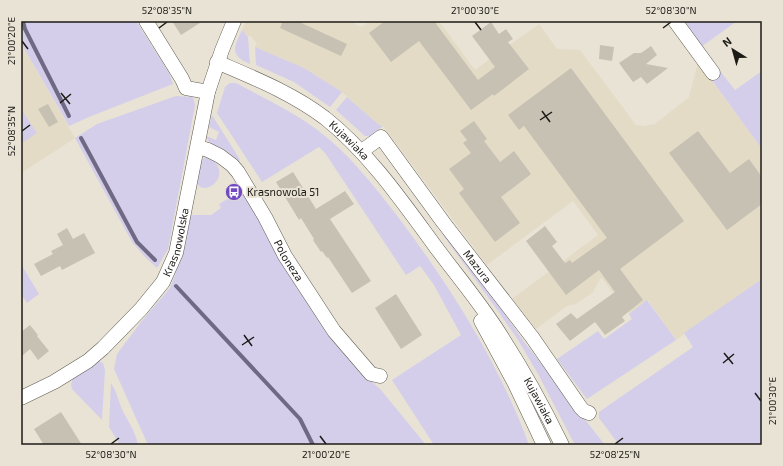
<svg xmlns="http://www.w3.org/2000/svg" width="783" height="466" font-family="'Exo 2',sans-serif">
<rect width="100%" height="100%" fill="#e9e3d6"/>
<g fill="#e3dbc6">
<polygon points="246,21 348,21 362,27 370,21 439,21 475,70 539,24 557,49 580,50 636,125 644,126 655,124 689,97 698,62 762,149 762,279 676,340 648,300 629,314 601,277 593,292 576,304 567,306 536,329 512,299 598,235 573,201 487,265 383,126 379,125 342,92 304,68 255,47 257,44 250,35 248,37 242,30"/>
<polygon points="21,43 75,138 21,173"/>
</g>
<g fill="#d4ceea">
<polygon points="21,21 136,21 169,73 173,84 89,117 69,126 21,43"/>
<polygon points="682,21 737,21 701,47"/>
<path d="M242,30L248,37L250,64C229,55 234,47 242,30Z"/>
<polygon points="255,47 304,68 342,92 330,107 294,82 256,65"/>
<polygon points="720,71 735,90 762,71 762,149 711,79"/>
<path d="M230,83H236C264,98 294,112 320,132C350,155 375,187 398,217C450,286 499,363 529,445H434L392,380L461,335L434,285L420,266L406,275L325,153L319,147L262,182L217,113L225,87Z"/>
<polygon points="176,96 193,97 195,105 168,249 157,268 145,257 132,242 75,138 97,124"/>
<polygon points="347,97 379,125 383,126 370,136 365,136 336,110"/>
<polygon points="21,109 37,133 21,144"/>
<polygon points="212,115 239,158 240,161 237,163 222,150 209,142 206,136 216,140 219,132 209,127"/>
<path d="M205,157C224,160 224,185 205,188C202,188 198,187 197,182C196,177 201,160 205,157Z"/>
<polygon points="244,189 369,379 381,390 426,445 148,445 114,369 117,354 141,322 170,288 175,275 191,215 211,215 221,208 219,204"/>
<polygon points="443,235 446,235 451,237 525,343 605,445 575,445 538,374 518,340 498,311"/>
<polygon points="21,264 39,294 27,303 21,294"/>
<polygon points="762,279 762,443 759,445 619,445 599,418 599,412 693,347 684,333"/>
<polygon points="647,300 676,340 587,399 557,359 598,331 604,339 632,319 629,314"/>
<path d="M99,361L103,363L105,370L102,420L72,389C67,375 89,367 99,361Z"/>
<path d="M111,383C116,391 118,398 121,407C127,421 135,429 138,445H120L109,427Z"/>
</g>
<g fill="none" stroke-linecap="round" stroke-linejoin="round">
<g stroke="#706984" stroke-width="4">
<polyline points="23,21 25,29 69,116"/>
<polyline points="81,138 137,242 155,260"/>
<polyline points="176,286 300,419 313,445"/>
</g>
</g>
<g fill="#c7c1b4">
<polygon points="172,21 203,21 181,35"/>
<polygon points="283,21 297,21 347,44 341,56 280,28"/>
<polygon points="385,21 434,21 478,80 495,67 472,36 491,22 499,34 506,29 513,39 508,42 529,69 494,96 493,94 471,110 419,41 391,62 369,33"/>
<polygon points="600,45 614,47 612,61 599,59"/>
<polygon points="651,46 657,55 646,64 668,68 647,84 641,77 633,82 619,63 634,53 641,53"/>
<polygon points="571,68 684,221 620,269 643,300 622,317 625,321 605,335 595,322 570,341 556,324 571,313 577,319 615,292 599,270 566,295 526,241 545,226 557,242 552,246 565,263 570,260 572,263 607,238 524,126 519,130 508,115"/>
<polygon points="48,104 58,122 49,127 38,109"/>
<polygon points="474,121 487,139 484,141 500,162 514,151 531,174 501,197 520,223 495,242 459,193 464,189 449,169 471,153 463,143 467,140 460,131"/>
<polygon points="698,131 730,173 749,159 762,177 762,204 727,230 669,153"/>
<polygon points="293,172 316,209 345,191 354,204 330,219 371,281 352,293 328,257 327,258 322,251 321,252 313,240 314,239 301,218 299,220 276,182"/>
<polygon points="67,228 73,239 84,233 95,253 62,270 60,266 41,276 34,264 53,254 51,251 63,245 57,234"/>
<polygon points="396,294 422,335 401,349 375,308"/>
<polygon points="30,325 38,335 37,336 49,351 38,360 30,349 21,357 21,332"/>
<polygon points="61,412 82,445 44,445 34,429"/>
</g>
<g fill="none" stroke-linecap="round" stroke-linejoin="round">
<defs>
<g id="minor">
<polyline points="146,21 182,79 186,88 208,92"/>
<polyline points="675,21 713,73"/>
<path id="s1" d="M217,62C254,78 292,93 325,118C369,153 402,201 435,246C458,277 483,306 503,339C525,373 544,408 562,445"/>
<path id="s2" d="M198,147L208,150L220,156L232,165L238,172L265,217L285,256L334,331L371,374L380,376"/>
<path id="s3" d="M362,151L381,137L443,222L532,337L581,408L584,411L589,413"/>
<polyline points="481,321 515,384 544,445"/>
<path id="s4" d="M21,398L54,382L88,361L103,348L141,309L163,282L176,253L208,92L222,50L234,21"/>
</g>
</defs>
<use href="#minor" stroke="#615c51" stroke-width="15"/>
<use href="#minor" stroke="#fff" stroke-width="14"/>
</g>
<path fill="none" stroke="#1d1b16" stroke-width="1.5" d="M475,22L481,30M159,28L167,22M663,28L671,22M22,41L28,49M61,93L70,104M60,103L71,94M542,111L550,122M540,120L552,112M22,131L30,125M244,335L252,346M242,345L254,337M724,353L733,364M723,363L734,354M755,393L761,401M320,436L326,444M111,444L119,438M615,444L623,438"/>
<defs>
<symbol id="bus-disc" viewBox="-11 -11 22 22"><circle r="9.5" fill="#7249c1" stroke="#e9e3d6"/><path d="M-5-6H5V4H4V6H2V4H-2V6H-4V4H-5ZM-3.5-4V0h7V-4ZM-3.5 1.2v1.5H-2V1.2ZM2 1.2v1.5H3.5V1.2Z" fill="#fff"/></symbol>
</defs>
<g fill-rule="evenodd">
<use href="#bus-disc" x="224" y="182" width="20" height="20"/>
</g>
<g text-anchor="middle" stroke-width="4" stroke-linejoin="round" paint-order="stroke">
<g font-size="11" fill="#1d1b16" stroke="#e9e3d6">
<text dy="4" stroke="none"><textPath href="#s1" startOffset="155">Kujawiaka</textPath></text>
<text dy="4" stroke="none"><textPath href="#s4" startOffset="228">Krasnowolska</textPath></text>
<text dy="4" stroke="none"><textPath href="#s2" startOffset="150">Poloneza</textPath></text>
<text dy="4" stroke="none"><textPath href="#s3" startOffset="185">Mazura</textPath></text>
<text dy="4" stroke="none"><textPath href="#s1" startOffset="478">Kujawiaka</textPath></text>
</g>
<g font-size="11" fill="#1d1b16" stroke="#e9e3d6" text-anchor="start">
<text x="247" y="196">Krasnowola 51</text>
</g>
</g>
<rect width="783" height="466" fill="none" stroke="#e9e3d6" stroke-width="44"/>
<g transform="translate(733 50) rotate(323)" stroke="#e9e3d6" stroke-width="3" paint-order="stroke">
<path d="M0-3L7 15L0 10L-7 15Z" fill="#1d1b16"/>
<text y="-6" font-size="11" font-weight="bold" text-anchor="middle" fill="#1d1b16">N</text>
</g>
<rect x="22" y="22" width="739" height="422" fill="none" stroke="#1d1b16" stroke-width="1.5"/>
<g font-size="10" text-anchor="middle" fill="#1d1b16">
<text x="167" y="14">52°08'35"N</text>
<text x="475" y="14">21°00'30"E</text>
<text x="671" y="14">52°08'30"N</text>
<text transform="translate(11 41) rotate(-90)" y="4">21°00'20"E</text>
<text transform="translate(11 131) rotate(-90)" y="4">52°08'35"N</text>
<text transform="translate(772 401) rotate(-90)" y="4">21°00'30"E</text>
<text x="111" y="458">52°08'30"N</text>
<text x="326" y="458">21°00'20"E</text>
<text x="615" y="458">52°08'25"N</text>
</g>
</svg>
